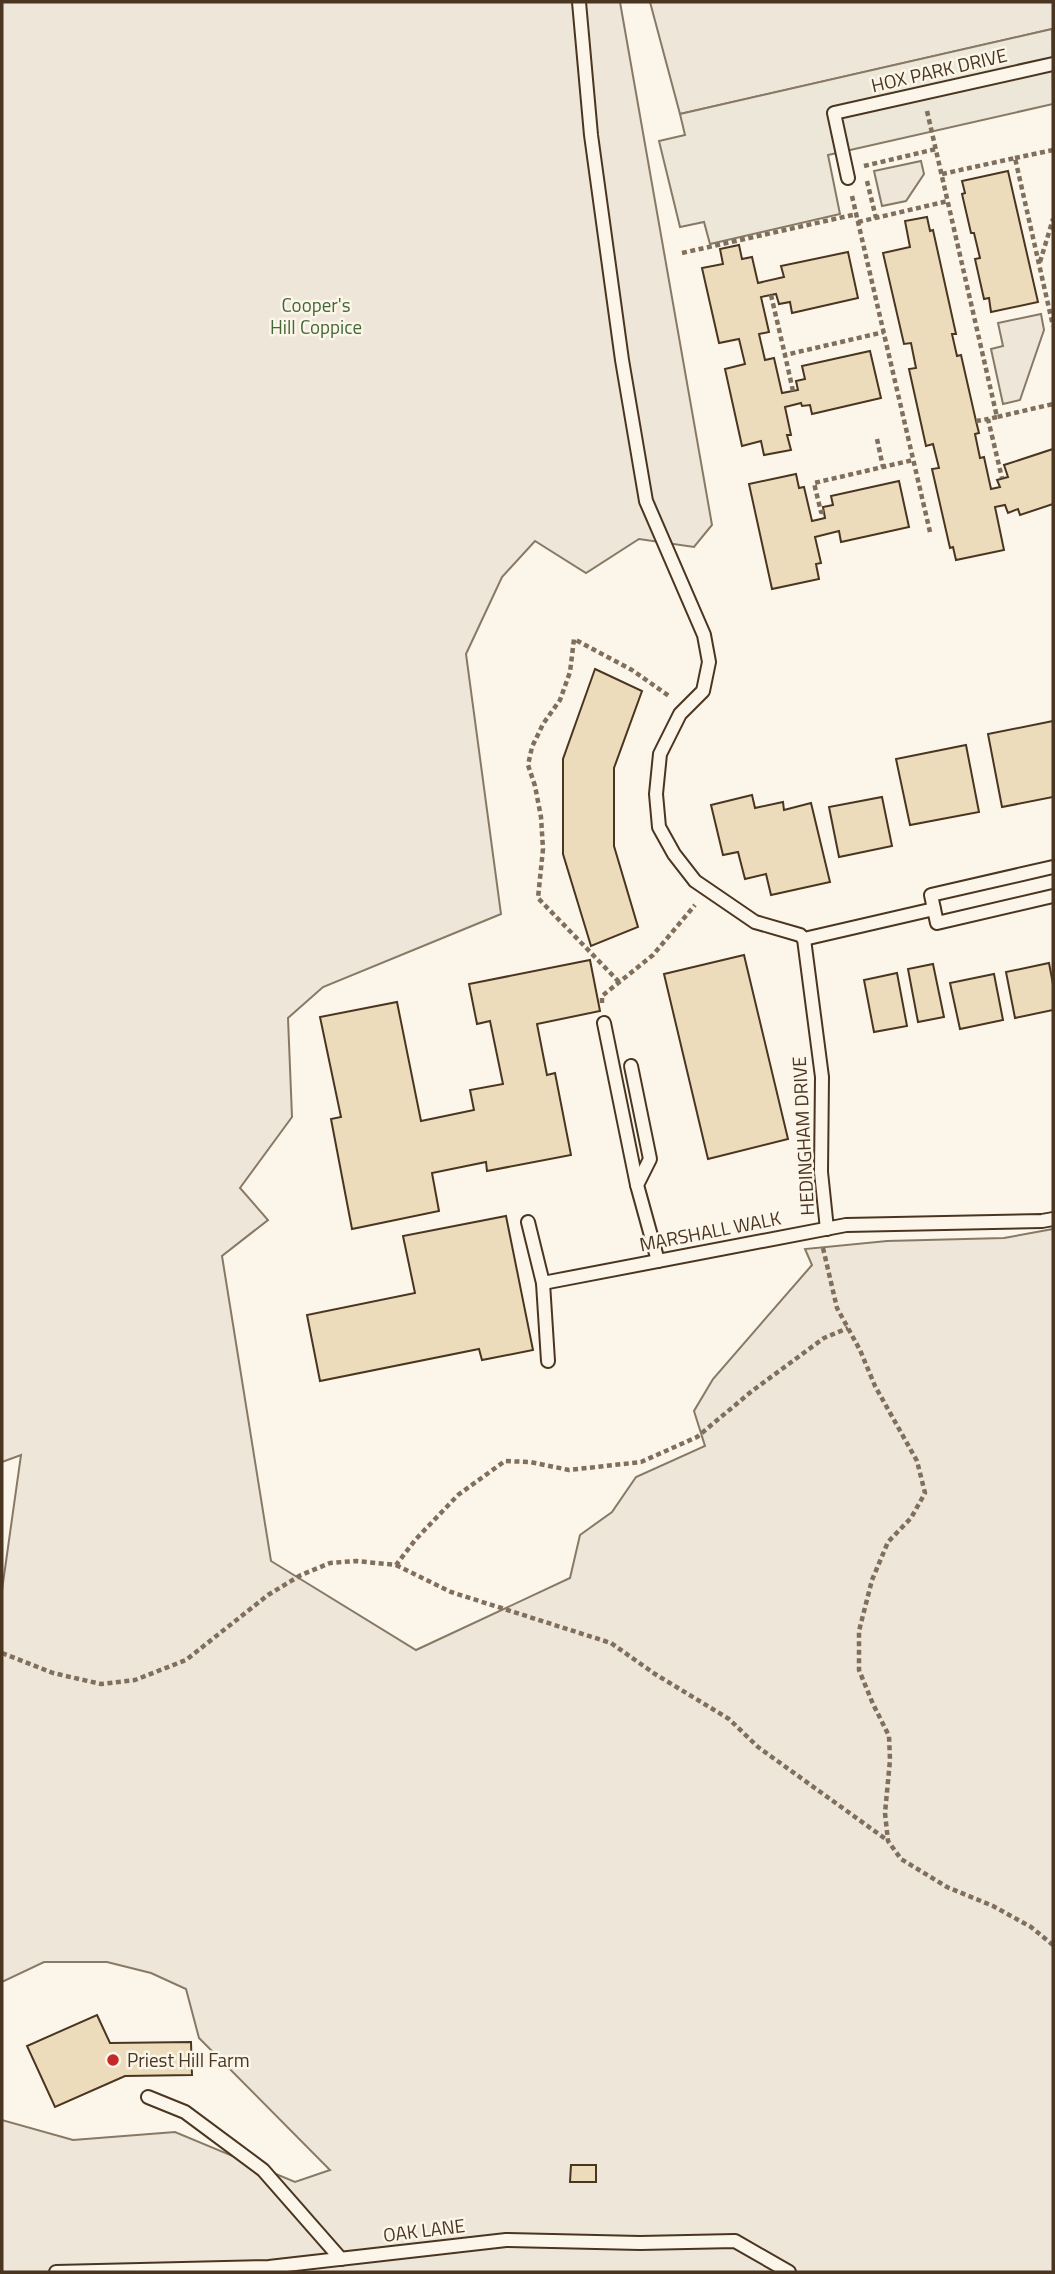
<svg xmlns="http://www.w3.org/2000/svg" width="1055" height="2274" font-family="'Titillium Web',sans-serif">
<rect width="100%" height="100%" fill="#fbf6e9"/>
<g fill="#ede6d9" stroke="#887966" stroke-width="2">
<polygon points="2,2 620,2 712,525 694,547 639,539 586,573 535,541 502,577 466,654 501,914 323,987 288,1018 292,1117 240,1188 268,1220 222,1256 271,1561 416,1650 570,1578 580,1535 612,1512 636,1477 705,1446 694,1411 713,1379 812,1265 805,1249 887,1241 1004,1238 1053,1229 1053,2272 2,2272 2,2120 73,2140 175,2132 295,2182 330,2170 199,2038 186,1989 151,1973 107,1962 44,1962 2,1982 2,1590 21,1455 2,1462"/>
<polygon points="650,2 1053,2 1053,34 1052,29 680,114"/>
<polygon points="921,161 924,174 906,201 882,206 874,171"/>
<polygon points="1041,314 1044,330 1020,400 1003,404 991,349 1003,346 998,323"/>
</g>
<polygon fill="#ede7d9" stroke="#887966" stroke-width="2" points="1052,29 1053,104 828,155 840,214 710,244 704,222 680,227 659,141 685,135 680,114"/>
<g fill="#ecdcbc" stroke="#4a3520" stroke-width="2">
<polygon points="1008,171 1038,302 991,312 989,298 984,299 975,259 980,258 974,233 971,233 962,194 965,193 962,181"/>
<polygon points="927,217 930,231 933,230 956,334 952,334 957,356 961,355 976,421 979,433 975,434 980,458 984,457 991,489 1000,487 997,480 1008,477 1004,465 1053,449 1053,504 1020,515 1018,509 1008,513 1005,505 995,507 1004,550 956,560 953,547 950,548 932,469 939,468 933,444 926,446 909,369 916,368 911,343 904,344 883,253 910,247 905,221"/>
<polygon points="739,245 742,259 752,257 758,283 784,277 781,266 848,252 858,298 792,313 790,302 779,304 776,294 761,297 769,332 759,334 765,360 774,358 782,393 798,390 796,381 805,379 802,366 870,351 881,398 812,414 810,405 802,406 801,403 785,407 791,435 787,435 791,450 764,455 761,441 742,446 725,369 745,364 739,339 719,343 702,268 723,264 720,249"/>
<polygon points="796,474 799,488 804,487 812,521 825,518 823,507 833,505 831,496 899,481 909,527 841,542 839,531 815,537 821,563 816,564 819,579 772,589 749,484"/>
<polygon points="595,669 642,691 614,768 614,846 638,927 591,946 563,854 563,759"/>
<polygon points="1053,721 1053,797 1002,807 988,734"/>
<polygon points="966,745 979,812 910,825 896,759"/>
<polygon points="752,795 755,808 783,802 784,810 811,803 830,882 771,895 766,874 745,879 738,852 723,855 711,805"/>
<polygon points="882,797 892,846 839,857 829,807"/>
<polygon points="744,955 788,1139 708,1159 664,974"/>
<polygon points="590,960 600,1011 537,1024 547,1075 555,1073 571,1155 487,1171 486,1162 432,1173 439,1211 352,1229 331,1119 341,1117 320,1017 397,1002 421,1121 474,1110 470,1090 503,1084 490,1021 477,1024 469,984"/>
<polygon points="1049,963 1053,984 1053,1010 1015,1018 1006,972"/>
<polygon points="933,964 944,1017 918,1022 908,969"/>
<polygon points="897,973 907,1026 874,1032 864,980"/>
<polygon points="994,974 1003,1020 960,1029 950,983"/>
<polygon points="506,1216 533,1350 482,1360 479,1349 320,1381 307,1315 415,1293 403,1236"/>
<polygon points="97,2015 110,2043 191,2042 192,2075 125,2076 55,2107 27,2046"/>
<polygon points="571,2165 596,2165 596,2182 570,2182"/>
</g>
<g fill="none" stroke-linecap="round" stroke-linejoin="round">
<defs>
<g id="lane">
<polyline points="579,2 591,135 622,360 646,501 704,635 709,662 703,691 680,714 660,754 656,794 659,827 674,854 695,881 755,922 800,935 804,939 822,1077 821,1172 827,1229"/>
<polyline points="848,178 834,113 1053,64"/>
<polyline points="934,909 931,895 1053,867"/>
<polyline points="804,939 934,909 937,923 1053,896"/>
<polyline points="604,1023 637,1185"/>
<polyline points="631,1066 650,1159 637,1185 658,1261"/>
<polyline points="528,1222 543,1283 548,1361"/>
<polyline points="543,1283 846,1225 1042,1221 1053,1219"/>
<polyline points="148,2097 185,2112 263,2170 341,2259"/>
<polyline points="56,2272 269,2267 506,2240 640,2243 735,2241 789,2272"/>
</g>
</defs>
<use href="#lane" stroke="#4a3520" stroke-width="16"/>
<g stroke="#7f6f5c" stroke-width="4.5" stroke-dasharray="5 3.5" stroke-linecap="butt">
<polyline points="927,111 997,417 1053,404"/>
<polyline points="1015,158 1053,150"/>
<polyline points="864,166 936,149"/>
<polyline points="942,174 1015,158 1053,326"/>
<polyline points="867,181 876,218"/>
<polyline points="852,196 930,532"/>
<polyline points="858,222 948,201"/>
<polyline points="682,253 857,214"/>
<polyline points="1040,262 1053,219"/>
<polyline points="771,295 785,355"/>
<polyline points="793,391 785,355 884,332"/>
<polyline points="997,417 988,419 1002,478"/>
<polyline points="976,421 988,419"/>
<polyline points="877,439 883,467"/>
<polyline points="824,512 821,512 814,483 913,460"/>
<polyline points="619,982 538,898 543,849 541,817 535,786 528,765 532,747 543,724 560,700 570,672 574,639 632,670 669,696"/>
<polyline points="602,1003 602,996 653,955 695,905"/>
<polyline points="823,1248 837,1308 860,1350 875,1386 917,1461 925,1493 911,1518 888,1542 872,1580 859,1631 859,1670 873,1704 889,1736 890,1760 885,1813 888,1841 901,1859 947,1887 993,1906 1031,1927 1053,1945"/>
<polyline points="396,1565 451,1592 611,1643 655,1674 729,1719 758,1747 887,1840"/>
<polyline points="2,1653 53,1673 101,1684 135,1680 186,1660 268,1595 301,1575 330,1563 356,1561 396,1565 416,1539 458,1495 505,1461 530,1462 569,1470 641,1462 697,1437 752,1391 824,1338 848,1328"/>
</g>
<use href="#lane" stroke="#fbf6e9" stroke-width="12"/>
</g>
<circle fill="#c62828" stroke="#fbf6e9" stroke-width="2.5" cx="113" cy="2060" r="7"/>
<g text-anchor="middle" stroke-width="5" stroke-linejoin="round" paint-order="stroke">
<g font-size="19" fill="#4a3520" stroke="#fbf6e9">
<text transform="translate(939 70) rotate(-13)" y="7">HOX PARK DRIVE</text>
<text transform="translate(803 1136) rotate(-93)" y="7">HEDINGHAM DRIVE</text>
<text transform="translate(710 1231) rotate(-11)" y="7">MARSHALL WALK</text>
<text transform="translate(424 2230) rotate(-7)" y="7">OAK LANE</text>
</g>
<g font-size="19" fill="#436837" stroke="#fbf6e9">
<text x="316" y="312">Cooper's<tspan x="316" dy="22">Hill Coppice</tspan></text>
</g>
<g font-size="19" fill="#4a3520" stroke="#fbf6e9" text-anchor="start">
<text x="127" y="2067">Priest Hill Farm</text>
</g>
</g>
<rect width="1055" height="2274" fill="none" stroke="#4a3520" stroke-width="7"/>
</svg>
